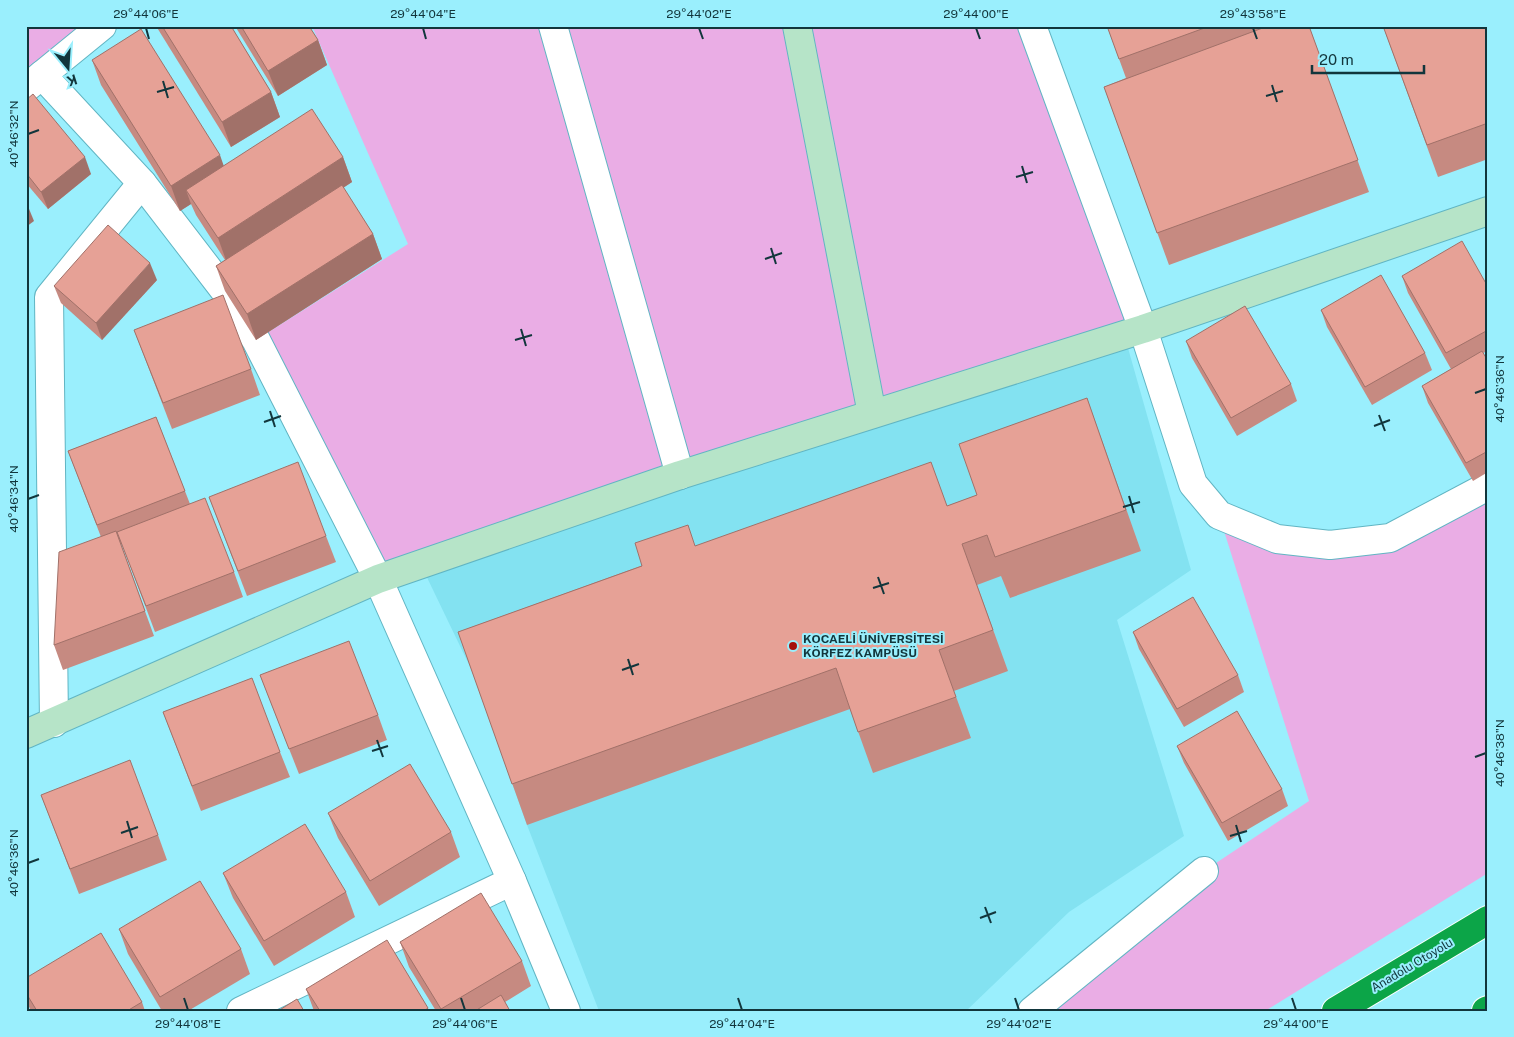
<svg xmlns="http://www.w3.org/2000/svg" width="1514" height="1037" font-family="'Public Sans',sans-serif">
<rect width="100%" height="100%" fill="#9aeffd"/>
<polygon fill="#83e2f1" points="1124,334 1191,570 1117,620 1184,836 1069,912 966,1011 599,1011 527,825 473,673 421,565"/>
<g fill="#eaade5">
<polygon points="26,26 102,26 26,88"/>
<polygon points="312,26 1032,26 1143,329 378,579 256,340 408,244"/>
<polygon points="1488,486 1488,873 1265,1011 1032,1011 1204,871 1309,801 1219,515 1277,539 1390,539"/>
</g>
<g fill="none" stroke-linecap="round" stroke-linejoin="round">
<defs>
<g id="minor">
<polyline points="553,26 680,475"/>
<polyline points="1032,26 1143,329 1193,484 1219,515 1277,539 1330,545 1390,538 1488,486"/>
<polyline points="42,75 142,183 225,291 256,340 378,579 512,881 566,1011"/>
<polyline points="26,88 102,26"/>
<polyline points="54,723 49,297 142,183"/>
<polyline points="241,1011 512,881"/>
<polyline points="1032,1011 1204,871"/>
</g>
<g id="secondary">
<polyline points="797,26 872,414"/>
<polyline points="26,734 378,579 680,475 1143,329 1488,211"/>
</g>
<g id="motorway">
<polyline points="1336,1011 1488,920"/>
<polyline points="1486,1011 1488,1010"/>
</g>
</defs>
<use href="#minor" stroke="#61b5c3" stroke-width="30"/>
<use href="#secondary" stroke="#61b5c3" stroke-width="30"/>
<use href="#motorway" stroke="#fff" stroke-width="30"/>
<use href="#minor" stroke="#fff" stroke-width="28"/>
<use href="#secondary" stroke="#b6e4c8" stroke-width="28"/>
<use href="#motorway" stroke="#0ca548" stroke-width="28"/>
</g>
<g fill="#c68a81">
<polygon points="156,26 231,26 271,92 280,117 231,147"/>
<polygon points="235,26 309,26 318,40 327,65 278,96"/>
<polygon points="1107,26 1309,26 1369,192 1169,265 1104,87 1126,78"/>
<polygon points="1383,26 1488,26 1488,159 1438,177"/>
<polygon points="92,60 223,166 343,157 352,182 343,188 373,234 382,259 256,340 225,291 216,266 225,260 196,215 191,204 180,211 101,85"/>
<polygon points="26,100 91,174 48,209 26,183"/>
<polygon points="1402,276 1488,287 1488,351 1483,353 1488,361 1488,472 1473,481 1428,403 1422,386 1451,369 1408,293"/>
<polygon points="157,280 102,340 61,303 54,286"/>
<polygon points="1321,310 1425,353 1432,370 1372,405 1327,327"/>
<polygon points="134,330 251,369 260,395 172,429"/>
<polygon points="1186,341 1291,384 1297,401 1237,436 1192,358"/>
<polygon points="1087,398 1141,551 1010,598 1001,576 977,585 1008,671 954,691 971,738 873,773 850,709 527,825 458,632 696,546 947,506 977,495"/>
<polygon points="156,417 190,504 234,572 243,597 155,632 122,544 121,545 154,636 63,670 54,645 101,537 68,451"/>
<polygon points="209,497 326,536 336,562 247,596"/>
<polygon points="1133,632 1238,675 1244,692 1184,727 1139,649"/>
<polygon points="260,675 378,715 387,740 299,774"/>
<polygon points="163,712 280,752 290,777 201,811"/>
<polygon points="1177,746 1282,789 1288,806 1228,841 1184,763"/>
<polygon points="41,795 158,835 167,860 79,894"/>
<polygon points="328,813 451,832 460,857 379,906 338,838"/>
<polygon points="223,873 346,892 355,917 274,966 233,898"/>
<polygon points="119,929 241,949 250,974 188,1011 162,1011 128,954"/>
<polygon points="400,942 522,961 531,986 505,1002 510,1011 436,1011 409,967"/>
<polygon points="26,978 142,1002 145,1011 31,1011 26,1000"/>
<polygon points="306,989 428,1008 429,1011 314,1011"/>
</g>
<g fill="#a17169">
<polygon points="318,40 327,65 278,96 268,71"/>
<polygon points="271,92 280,117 231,147 222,122"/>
<polygon points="220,155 229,181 186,190 191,204 180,211 171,186"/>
<polygon points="85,157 91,174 48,209 41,192"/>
<polygon points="343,157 352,182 227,263 218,238"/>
<polygon points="26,204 27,204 34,221 26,227"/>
<polygon points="373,234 382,259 256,340 247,314"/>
<polygon points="150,263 157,280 102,340 96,323"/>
</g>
<g fill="#e6a196" stroke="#a17169">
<polygon points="162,26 231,26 271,92 222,122"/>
<polygon points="241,26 309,26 318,40 268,71"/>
<polygon points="1107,26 1210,26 1119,59"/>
<polygon points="1268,26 1309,26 1358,160 1157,233 1104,87"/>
<polygon points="1383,26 1488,26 1488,123 1427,145"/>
<polygon points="141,29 220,155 171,186 92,60"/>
<polygon points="33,94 85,157 41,192 26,173 26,100"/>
<polygon points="312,109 343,157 218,238 186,190"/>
<polygon points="342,185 373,234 247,314 216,266"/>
<polygon points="108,225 150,263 96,323 54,286"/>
<polygon points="1462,241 1488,287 1488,330 1446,353 1402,276"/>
<polygon points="1381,275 1425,353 1365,387 1321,310"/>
<polygon points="223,295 251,369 163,403 134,330"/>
<polygon points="1245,306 1291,384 1231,418 1186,341"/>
<polygon points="1482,351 1488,361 1488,451 1466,463 1422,386"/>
<polygon points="1087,398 1126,510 995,557 987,535 962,544 993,630 939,650 956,697 858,732 836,668 512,784 458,632 642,566 635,543 688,525 695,546 931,462 947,506 977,495 959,444"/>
<polygon points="156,417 185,491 97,525 68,451"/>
<polygon points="298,462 326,536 238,571 209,497"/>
<polygon points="205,498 234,572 146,606 117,532"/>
<polygon points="116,531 145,611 54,645 59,552"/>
<polygon points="1193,597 1238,675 1177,709 1133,632"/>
<polygon points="349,641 378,715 289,749 260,675"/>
<polygon points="252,678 280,752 192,786 163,712"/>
<polygon points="1237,711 1282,789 1222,823 1177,746"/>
<polygon points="130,760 158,835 70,869 41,795"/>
<polygon points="410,764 451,832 370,881 328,813"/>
<polygon points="305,824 346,892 264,941 223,873"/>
<polygon points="200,881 241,949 160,997 119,929"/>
<polygon points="481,893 522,961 441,1009 400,942"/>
<polygon points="101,933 142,1002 127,1011 37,1011 26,993 26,978"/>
<polygon points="387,940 428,1008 424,1011 320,1011 306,989"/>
<polygon points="501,995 510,1011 475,1011"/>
<polygon points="297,999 304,1011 278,1011"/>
</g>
<path fill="none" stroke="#12363c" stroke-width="2" d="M146,28L149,39M423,28L426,39M699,28L703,39M976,28L980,39M1253,28L1257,39M163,81L168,98M1272,85L1277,102M157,92L174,87M1266,96L1283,91M28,134L39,130M1022,166L1027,183M1016,177L1033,172M771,248L776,264M765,259L782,253M521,329L526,346M515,340L532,335M1475,393L1486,389M270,411L275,427M1379,415L1385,431M264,422L281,416M1374,426L1390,420M1129,496L1134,513M28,499L39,495M1123,507L1140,502M878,577L884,594M873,588L889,583M628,659L633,675M622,670L639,664M377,740L383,757M372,751L388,746M1475,757L1486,753M127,821L132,838M1236,825L1241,842M121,833L138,827M1230,836L1247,831M28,863L39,859M985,907L991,923M980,918L996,912M184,998L188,1010M461,998L465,1010M738,998L742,1010M1015,998L1019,1010M1292,998L1296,1010"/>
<circle fill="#a5100c" stroke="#9aeffd" stroke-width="2" cx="793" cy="646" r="5"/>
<g text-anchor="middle" stroke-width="4" stroke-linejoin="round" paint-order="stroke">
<g font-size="12" font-weight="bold" fill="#12363c" stroke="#9aeffd" text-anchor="start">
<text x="803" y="643">KOCAELİ ÜNİVERSİTESİ<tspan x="803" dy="14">KÖRFEZ KAMPÜSÜ</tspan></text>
</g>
<g font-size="12" fill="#12363c" stroke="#9aeffd">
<text transform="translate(1412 965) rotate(-31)" y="4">Anadolu Otoyolu</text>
</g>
</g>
<rect width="1514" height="1037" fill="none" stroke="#9aeffd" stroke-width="55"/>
<g transform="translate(68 68) rotate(162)" stroke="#9aeffd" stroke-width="4" paint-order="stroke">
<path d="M0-4L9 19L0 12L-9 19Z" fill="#12363c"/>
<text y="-8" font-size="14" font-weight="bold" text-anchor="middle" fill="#12363c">K</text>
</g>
<path d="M1312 65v8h112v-8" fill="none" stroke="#12363c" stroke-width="2.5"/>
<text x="1319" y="65" font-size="15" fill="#12363c" stroke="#9aeffd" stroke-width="4" paint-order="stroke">20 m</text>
<rect x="28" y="28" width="1458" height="982" fill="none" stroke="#12363c" stroke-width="2"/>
<g font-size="12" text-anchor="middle" fill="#12363c">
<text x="146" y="18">29°44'06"E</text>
<text x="423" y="18">29°44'04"E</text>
<text x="699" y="18">29°44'02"E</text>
<text x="976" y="18">29°44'00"E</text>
<text x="1253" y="18">29°43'58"E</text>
<text transform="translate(14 134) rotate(-90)" y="4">40°46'32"N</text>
<text transform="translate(1500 389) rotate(-90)" y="4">40°46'36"N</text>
<text transform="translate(14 499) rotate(-90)" y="4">40°46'34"N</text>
<text transform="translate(1500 753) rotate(-90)" y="4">40°46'38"N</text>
<text transform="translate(14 863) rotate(-90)" y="4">40°46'36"N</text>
<text x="188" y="1028">29°44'08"E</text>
<text x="465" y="1028">29°44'06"E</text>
<text x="742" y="1028">29°44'04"E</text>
<text x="1019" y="1028">29°44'02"E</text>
<text x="1296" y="1028">29°44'00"E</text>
</g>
</svg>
